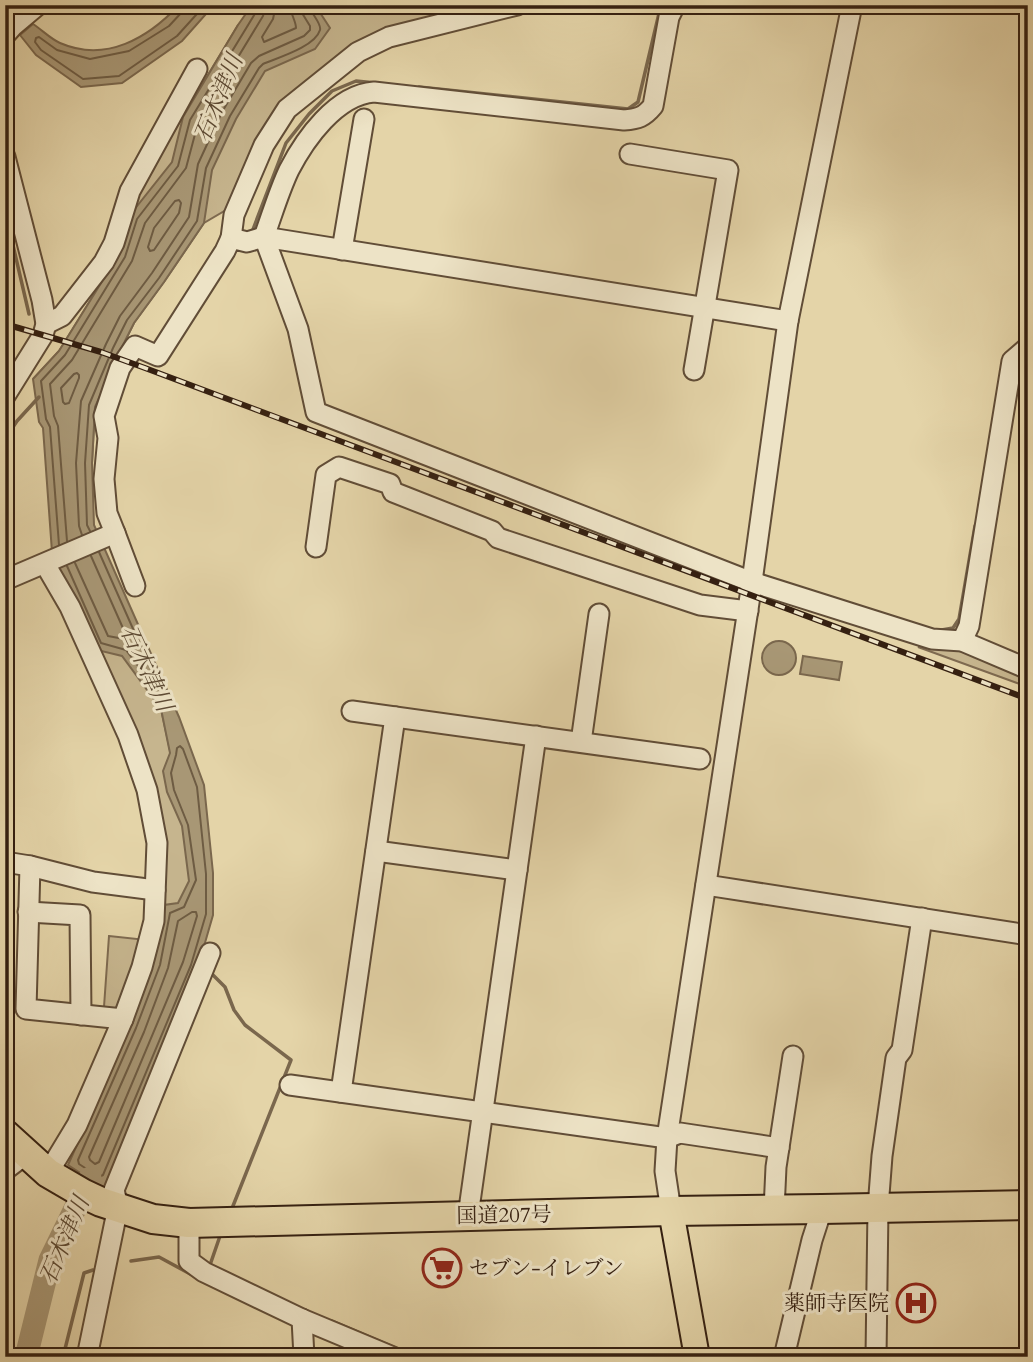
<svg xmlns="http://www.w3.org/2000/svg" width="1033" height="1362" font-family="Cardo,'Noto Serif JP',serif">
<rect width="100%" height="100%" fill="#e4d4a8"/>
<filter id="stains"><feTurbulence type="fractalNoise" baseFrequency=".00286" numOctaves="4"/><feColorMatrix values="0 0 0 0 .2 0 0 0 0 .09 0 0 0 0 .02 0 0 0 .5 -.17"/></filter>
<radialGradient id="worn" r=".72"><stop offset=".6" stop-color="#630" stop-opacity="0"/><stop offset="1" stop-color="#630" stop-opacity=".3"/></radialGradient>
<g fill="#c6b58e" stroke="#7e6a50" stroke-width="2">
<polygon points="271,5 485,5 387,30 283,105 231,207 204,223 164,282 134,323 120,351 95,407 92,463 75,397"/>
<polygon points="238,25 158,202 68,356 33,379 59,351 119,254 137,193"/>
<polygon points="52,552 161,709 196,871 153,963 164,905 162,845 138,742"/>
<polygon points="918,647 955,648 1028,677 1028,687"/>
<polygon points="109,936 147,940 116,1024 103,1021"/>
</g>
<g fill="#a89775" stroke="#7a674d" stroke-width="2">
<path d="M179,5H214L182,41L122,83L81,87L36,55L20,35L33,24C42,30 51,39 60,43C106,63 148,38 179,5Z"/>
<polygon points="252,5 315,5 330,28 315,49 265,71 236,119 212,170 204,223 164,282 134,323 120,351 95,407 92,463 94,525 179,717 204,785 213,873 213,915 198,967 105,1189 68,1165 130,1026 153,963 164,905 178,903 189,881 182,826 167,792 163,771 170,753 161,709 122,656 97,650 52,552 43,428 39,422 33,379 59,351 119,254 130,215 172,162 183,117 238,25"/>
<circle cx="779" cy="658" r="17"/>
<polygon points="803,656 842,662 839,680 800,674"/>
</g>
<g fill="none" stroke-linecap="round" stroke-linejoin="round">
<g stroke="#6e5c43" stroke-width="2">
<polyline points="183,5 182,12 169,26 129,51 90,59 57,50 39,37 36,38 35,42 41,50 83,79 119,76 177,36 205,5"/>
<path d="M276,5L273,19L262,37L264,42L296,28C296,21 290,13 290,5"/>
<polygon points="179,200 181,203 179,213 154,250 150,251 148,247 154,228 175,201"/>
<polygon points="77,373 79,375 79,378 69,403 65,404 63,402 61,388 74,374"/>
<path d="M90,531L87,525L85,463L89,405L113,348L127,320L159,278L197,221L206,168L230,116L259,68L263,64C277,58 315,47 320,30C322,23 310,13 309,5"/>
<polyline points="82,535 79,526 76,463 81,401 106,344 120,316 152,273 189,217 198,164 222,112 251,63 259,56 304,36 310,30 310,26 302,13 301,5"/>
<polyline points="67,541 58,426 54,416 50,384 72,360 132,261 145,223 186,168 198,123 263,16 266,5"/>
<polyline points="59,545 50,427 46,419 41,381 65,355 125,257 137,219 178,166 190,120 256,12 257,5"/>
<polyline points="75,563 108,636 124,639 126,635 91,556"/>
<polyline points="67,566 101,643 126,650 147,678 151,679 153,674 99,552"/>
<polygon points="180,746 183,749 197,787 206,874 206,914 191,965 103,1175 99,1177 79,1164 78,1160 136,1028 160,965 170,913 184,907 196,880 188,825 174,790 171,773 176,755 177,748"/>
<polygon points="192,912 196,912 197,916 183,962 99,1162 95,1164 90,1160 89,1157 144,1032 168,968 178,921"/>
</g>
<g stroke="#7a674d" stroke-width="3.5">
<polyline points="5,10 10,5"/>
<polyline points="419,87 628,109 638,102 661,5"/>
<polyline points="5,211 29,314"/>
<polyline points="252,232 286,143 309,114 332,91 356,81 376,83"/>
<polyline points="1020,342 1026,336 1028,330"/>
<polyline points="5,439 17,421 39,397"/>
<polyline points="936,631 953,628 959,619 975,526"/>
<polyline points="211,973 225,987 234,1010 245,1025 291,1060 231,1211"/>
<polyline points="131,1261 159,1257 194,1276"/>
<polyline points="211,1265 210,1265 220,1236"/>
<polyline points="332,1321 417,1357"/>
<polyline points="63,1357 84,1273 93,1270"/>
</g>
<polyline stroke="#a89775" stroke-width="23" points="26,1357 50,1260 90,1178"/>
<defs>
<g id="minor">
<path d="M675,5L669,17L653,106C644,117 638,119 624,120L374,92C336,95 305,139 289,170C279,191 272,215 264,237L298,329L316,412L752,582L932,639L962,641L1028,669"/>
<polyline points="5,35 13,26 38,5"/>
<polyline points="630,154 728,170 694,370"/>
<polyline points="5,157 42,300 46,324 43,335 5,396"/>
<polyline points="231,238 234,215 264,145 287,109 358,52 389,37 517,5"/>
<polyline points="342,250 364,119"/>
<polyline points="46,324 62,316 104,262 114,243 130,191 197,69"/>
<polyline points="115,533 135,586"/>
<polyline points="316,547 326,475 339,467 390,484 393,492 492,531 498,538 700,605 748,611"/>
<polyline points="45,564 70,607 128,735 147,790 157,843 154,921 142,967 123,1019 77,1125 48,1173"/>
<polyline points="5,580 115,533 107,513 104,479 108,438 104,416 120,368 135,346 158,356 225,251 231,238 247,242 264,237 788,321"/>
<polyline points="962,641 969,626 1012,361 1028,347"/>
<polyline points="352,711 700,759"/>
<polyline points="581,742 599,614"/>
<polyline points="376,851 517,870"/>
<polyline points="5,862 30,866 93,882 155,890"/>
<polyline points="30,866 26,1009 123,1019"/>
<polyline points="706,885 1028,935"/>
<polyline points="28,912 80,915 81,1015"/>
<polyline points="290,1085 667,1138 680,1133 779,1148"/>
<polyline points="341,1092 395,717"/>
<polyline points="5,1170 26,1154"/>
<polyline points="774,1210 776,1167 793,1056"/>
<polyline points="671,1211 665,1171 667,1138 750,596 788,321 852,5"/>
<polyline points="468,1216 536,736"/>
<polyline points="189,1223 189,1261 204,1272 302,1319 393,1357"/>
<polyline points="302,1319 304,1357"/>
<polyline points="87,1357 118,1207 114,1190 210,953"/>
<polyline points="784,1357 812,1240 822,1209"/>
<polyline points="876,1357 878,1208 882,1156 896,1058 902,1050 922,918"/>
</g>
<polyline id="major" points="671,1211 697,1357"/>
<polyline id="highway" points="5,1134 48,1173 84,1194 101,1202 153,1219 189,1223 671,1211 822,1209 1028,1205"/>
</defs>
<use href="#minor" stroke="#614d37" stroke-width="23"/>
<use href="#major" stroke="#352011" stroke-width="28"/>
<use href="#highway" stroke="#352011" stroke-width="32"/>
<use href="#minor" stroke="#ede3c6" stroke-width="19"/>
<use href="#major" stroke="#e4d4a8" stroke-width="24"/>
<use href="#highway" stroke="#e4d4a8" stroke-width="28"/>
<defs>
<polyline id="rail" points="5,324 101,352 145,368 1028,699"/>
</defs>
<use href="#rail" stroke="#352011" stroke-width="6"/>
<use href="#rail" stroke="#ede3c6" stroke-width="3.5" stroke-dasharray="10" stroke-linecap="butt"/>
</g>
<defs>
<symbol id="supermarket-ring" viewBox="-11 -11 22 22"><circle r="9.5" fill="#ede3c6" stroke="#8f2418" stroke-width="1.5"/><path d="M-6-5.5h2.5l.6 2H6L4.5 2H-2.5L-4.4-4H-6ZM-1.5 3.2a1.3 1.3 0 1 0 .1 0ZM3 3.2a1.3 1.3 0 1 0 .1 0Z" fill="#8f2418"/></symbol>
<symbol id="hospital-ring" viewBox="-11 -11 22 22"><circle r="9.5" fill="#ede3c6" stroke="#8f2418" stroke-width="1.5"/><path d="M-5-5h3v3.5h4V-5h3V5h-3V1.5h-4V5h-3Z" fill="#8f2418"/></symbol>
</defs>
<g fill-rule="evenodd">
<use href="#supermarket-ring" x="420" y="1246" width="44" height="44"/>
<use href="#hospital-ring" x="894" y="1281" width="44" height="44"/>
</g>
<g text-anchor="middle" stroke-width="6" stroke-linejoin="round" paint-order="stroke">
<g font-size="21" fill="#352011" stroke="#ede3c6">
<text transform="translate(504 1215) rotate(-1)" y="7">国道207号</text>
</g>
<g font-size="21" fill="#352011" stroke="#ede3c6" text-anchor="start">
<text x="469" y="1275">セブン-イレブン</text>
<text x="889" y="1310" text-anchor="end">薬師寺医院</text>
</g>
<g font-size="23" font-style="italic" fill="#5d4a34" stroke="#ede3c6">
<text transform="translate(218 98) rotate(-68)" y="8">石木津川</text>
<text transform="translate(147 668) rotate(65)" y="8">石木津川</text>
<text transform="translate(64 1240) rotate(-67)" y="8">石木津川</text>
</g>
</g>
<rect width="1033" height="1362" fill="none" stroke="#e4d4a8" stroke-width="28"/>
<rect x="7" y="7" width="1019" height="1348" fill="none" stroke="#352011" stroke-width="3.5"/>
<rect x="14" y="14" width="1005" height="1334" fill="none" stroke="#352011" stroke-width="2"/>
<rect width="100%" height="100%" filter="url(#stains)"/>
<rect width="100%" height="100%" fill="url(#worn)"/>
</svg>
